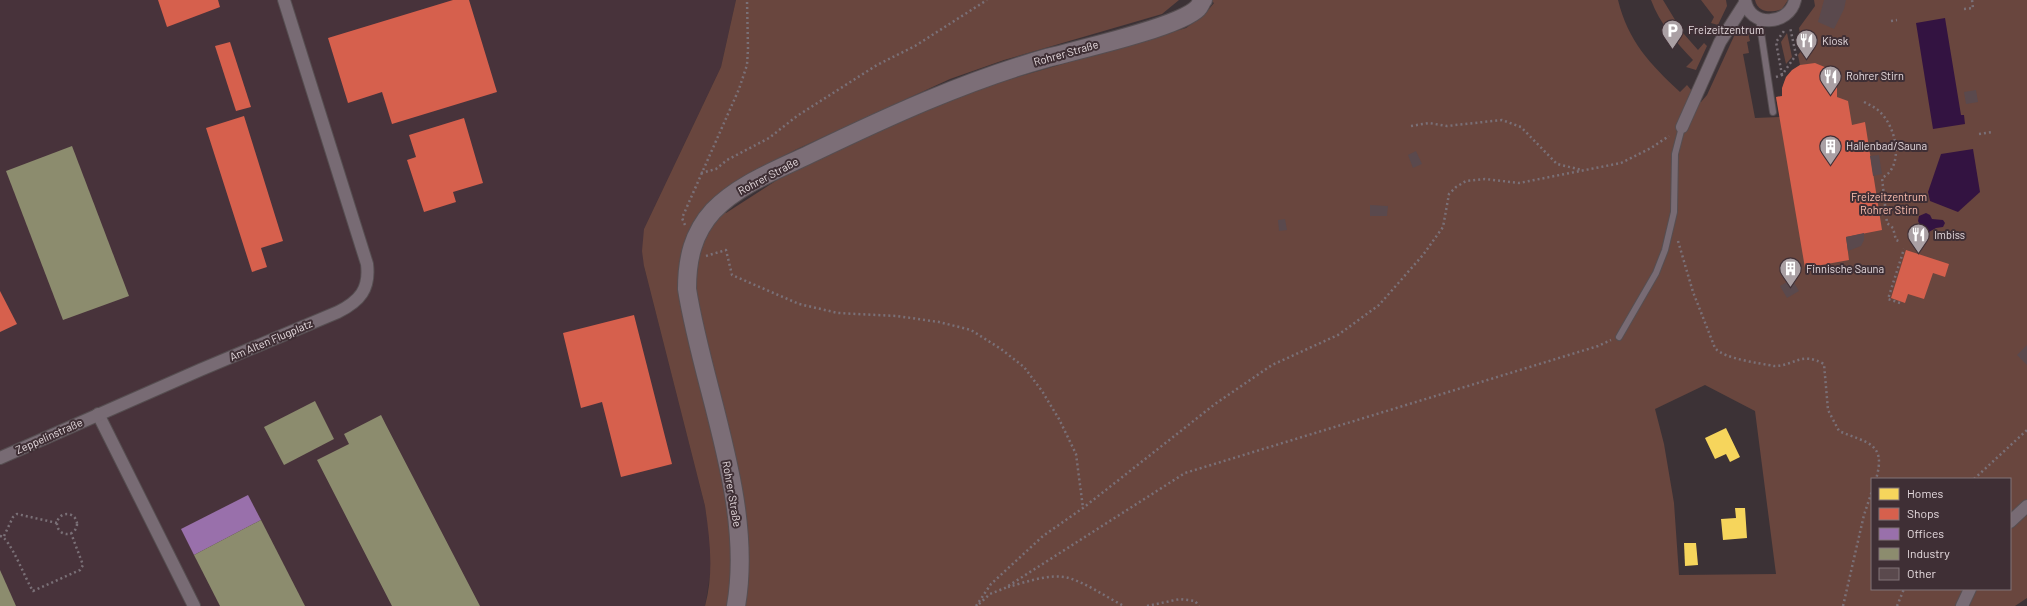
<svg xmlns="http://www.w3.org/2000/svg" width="2027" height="606" font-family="Barlow,sans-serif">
<rect width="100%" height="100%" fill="#3c3236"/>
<polygon fill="#48333b" points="0,0 736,0 721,67 644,229 644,266 705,506 710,539 711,569 705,606 0,606"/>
<g fill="#69463e" fill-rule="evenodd">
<path d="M736,0H1179L1162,14L1004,60L950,79L795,150L758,169L714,199L726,213L788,173L904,119L980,88L1186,28L1204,15L1214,3L1210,0H1618C1628,41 1650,64 1680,92L1687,85L1692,91L1693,97L1701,102L1707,95L1735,34L1740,28H1747L1750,41L1747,42L1749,53L1743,54L1755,118L1780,117L1776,97L1782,96C1782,81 1788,72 1800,65L1798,55L1805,46L1801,42L1799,28L1815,6L1814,0H2027V598L2015,606H705C714,573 710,540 705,506L644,266L642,251L644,229L721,67ZM1705,385L1755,411L1776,574L1679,575L1674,503L1664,444L1655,409ZM1872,479H2010V589H1872Z"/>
<path d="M1651,0H1663L1683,33L1698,50L1704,43L1707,46L1696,70L1686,67L1693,60C1676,42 1660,24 1651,0Z"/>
<polygon points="1701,0 1726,0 1727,6 1718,25 1711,23 1714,17"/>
<path d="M1755,0H1788L1782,9C1771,13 1758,13 1755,0Z"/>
<polygon points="1787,33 1792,57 1786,64 1781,42"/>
</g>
<g fill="#331341">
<polygon points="1945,18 1961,115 1964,115 1965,124 1933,129 1916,23"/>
<polygon points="1973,149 1980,192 1958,212 1930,201 1928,192 1941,154"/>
<polygon points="1926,213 1930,215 1932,219 1943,220 1945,223 1943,227 1936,228 1927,233 1925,227 1920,225 1918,221 1919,216"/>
</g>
<g fill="#f6d55c">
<polygon points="1726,428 1740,457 1730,462 1726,454 1715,459 1705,438"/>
<polygon points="1735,508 1745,508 1747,538 1723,540 1721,519 1736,518"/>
<polygon points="1684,543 1696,543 1698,565 1685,566"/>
</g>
<g fill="#d6604d">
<polygon points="158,0 218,0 220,7 167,27"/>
<polygon points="453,0 469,0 497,92 392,124 382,92 348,103 328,38"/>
<polygon points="230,42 251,107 236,111 215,46"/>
<polygon points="1815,63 1827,68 1836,75 1833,78 1837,85 1837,97 1848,101 1852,125 1865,122 1882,230 1846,237 1849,260 1805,268 1776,97 1782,96 1782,88 1786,77 1792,70 1800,65"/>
<polygon points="244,116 283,241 261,248 267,267 252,272 206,128"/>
<polygon points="464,118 483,183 453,192 456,202 424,212 407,160 416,157 409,135"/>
<polygon points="1906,250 1949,264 1945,277 1933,273 1924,299 1908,294 1905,303 1891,298"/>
<polygon points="0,291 17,324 0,332"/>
<polygon points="634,315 672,464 621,477 602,402 581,408 563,333"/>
</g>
<polygon fill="#9970ab" points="248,495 261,520 194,555 181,529"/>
<g fill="#8c8c6e">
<polygon points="72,146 129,296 63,320 6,171"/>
<polygon points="315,401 334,439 284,465 264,427"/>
<polygon points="381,415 386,425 480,606 392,606 317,460 349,444 344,434"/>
<polygon points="261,520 305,606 220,606 194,555"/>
<polygon points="0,570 16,606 0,606"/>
</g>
<g fill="#5a494d">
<polygon points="1824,0 1846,0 1844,9 1834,29 1818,22"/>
<polygon points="1976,90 1978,102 1966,104 1964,92"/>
<polygon points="1416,151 1422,164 1413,168 1408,155"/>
<polygon points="1879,155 1882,174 1873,176 1870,156"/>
<polygon points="1370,205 1388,206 1387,216 1370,216"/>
<polygon points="1285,219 1287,230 1279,231 1278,220"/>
<polygon points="1864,233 1864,240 1861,246 1848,251 1846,237"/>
<polygon points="1792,279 1799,291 1787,298 1780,286"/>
<polygon points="2027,345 2027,365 2017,355"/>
</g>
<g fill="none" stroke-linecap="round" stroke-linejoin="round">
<defs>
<g id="service">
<polyline points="1759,19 1773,112"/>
<polyline points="1619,337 1656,273 1665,250 1674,212 1675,154 1682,127"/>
</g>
<g id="minor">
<path d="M1745,0C1749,28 1789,26 1795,0"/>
<polyline points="1682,127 1720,42 1745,3"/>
<polyline points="98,414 194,606"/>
<path d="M0,458L200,370L338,312C360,301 370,289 367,264L284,0"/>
<polyline points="2010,522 2027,506"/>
<polyline points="1962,606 1970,589"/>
</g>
<path id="secondary" d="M736,606C754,503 703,390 687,289C687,259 693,233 713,211C739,184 777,170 810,154C887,117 965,81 1047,58C1077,50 1180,27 1198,8C1200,6 1201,2 1203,0"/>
</defs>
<use href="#service" stroke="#564e51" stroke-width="8"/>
<use href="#minor" stroke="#564e51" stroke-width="14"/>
<use href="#secondary" stroke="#564e51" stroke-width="20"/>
<g stroke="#7a7077" stroke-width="2.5" stroke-dasharray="2 3" stroke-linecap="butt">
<polyline points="1964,9 1973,8 1972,0"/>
<polyline points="1891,21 1897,20"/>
<polyline points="1782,75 1776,42 1784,31"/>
<polyline points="1776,77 1782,75 1796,55 1790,27"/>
<path d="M1864,102C1870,105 1875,107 1880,112C1896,127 1905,166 1882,178L1887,223L1893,228L1896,240L1901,242"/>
<polyline points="1411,126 1429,123 1447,126 1502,120 1521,127 1557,164 1582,170"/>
<polyline points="1979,134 1992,132"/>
<polyline points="1895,147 1918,143"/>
<polyline points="701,173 716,169 727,160 769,138 797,116 877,65 915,46 987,0"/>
<polyline points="685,225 682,218 739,89 747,65 748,49 747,0"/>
<path d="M1678,241L1693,292L1715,348C1724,359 1759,363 1774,366C1795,366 1800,351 1824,364L1828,410L1839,431C1866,443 1887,442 1876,479"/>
<polyline points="706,256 726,250 732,275 799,304 838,313 897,316 939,322 971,330 1001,349 1024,367 1042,391 1059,419 1076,454 1083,508"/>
<polyline points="1900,303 1888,299 1904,249"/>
<polyline points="1974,479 2027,430"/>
<circle cx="67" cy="524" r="10"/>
<path d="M0,536C10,537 26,581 33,591L80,570L83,565L71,533"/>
<polyline points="4,536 13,517 17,514 57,523"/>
<path d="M1008,587C1026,582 1050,573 1069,578C1088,584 1106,597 1124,606"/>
<polyline points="979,604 990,594 1005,588 1185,473 1598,346 1611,340"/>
<polyline points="976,606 991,584 1043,536 1083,508 1215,404 1272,365 1338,335 1379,305 1423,255 1443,227 1449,194 1456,187 1466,181 1485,179 1519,183 1621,163 1651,148 1669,136"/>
<polyline points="1147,606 1180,599 1195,601 1199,606"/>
<polyline points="1843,606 1864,515 1872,491"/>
<polyline points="1897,606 1904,589"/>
</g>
<use href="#service" stroke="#786b74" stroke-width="6"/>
<use href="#minor" stroke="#786b74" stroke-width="12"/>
<use href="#secondary" stroke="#7c6e77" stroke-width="18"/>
</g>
<defs>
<symbol id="parking-pin" viewBox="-11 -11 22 30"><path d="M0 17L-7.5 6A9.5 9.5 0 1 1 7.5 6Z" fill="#aaa0a4" stroke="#3f2f35"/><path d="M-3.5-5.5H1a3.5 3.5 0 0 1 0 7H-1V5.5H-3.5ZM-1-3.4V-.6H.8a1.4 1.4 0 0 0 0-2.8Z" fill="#fff"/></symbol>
<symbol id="restaurant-pin" viewBox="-11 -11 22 30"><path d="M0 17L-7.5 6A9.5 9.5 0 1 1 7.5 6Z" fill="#aaa0a4" stroke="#3f2f35"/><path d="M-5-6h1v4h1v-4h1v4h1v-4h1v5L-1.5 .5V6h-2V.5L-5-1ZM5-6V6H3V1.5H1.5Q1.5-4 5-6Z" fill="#fff"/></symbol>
<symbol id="building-pin" viewBox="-11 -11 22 30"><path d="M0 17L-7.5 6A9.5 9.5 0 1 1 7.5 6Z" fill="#aaa0a4" stroke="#3f2f35"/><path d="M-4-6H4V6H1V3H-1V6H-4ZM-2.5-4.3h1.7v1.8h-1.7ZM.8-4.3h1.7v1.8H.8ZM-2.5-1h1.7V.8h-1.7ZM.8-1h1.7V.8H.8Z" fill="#fff"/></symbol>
</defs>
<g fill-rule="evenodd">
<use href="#parking-pin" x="1660" y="18" width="25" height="34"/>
<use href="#restaurant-pin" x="1794" y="28" width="25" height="34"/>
<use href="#restaurant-pin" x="1818" y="64" width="25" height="34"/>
<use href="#building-pin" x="1818" y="134" width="25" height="34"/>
<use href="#restaurant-pin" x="1906" y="222" width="25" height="34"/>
<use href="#building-pin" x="1778" y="256" width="25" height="34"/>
</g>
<g text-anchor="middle" stroke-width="4" stroke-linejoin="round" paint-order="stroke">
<g font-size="11" fill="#e6dbdf" stroke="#3f2f35" text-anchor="start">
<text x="1688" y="34">Freizeitzentrum</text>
<text x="1822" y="45">Kiosk</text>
<text x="1846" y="80">Rohrer Stirn</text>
<text x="1846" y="150">Hallenbad/Sauna</text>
<text x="1934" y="239">Imbiss</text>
<text x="1806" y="273">Finnische Sauna</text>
</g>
<g font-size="11" fill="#e6dbdf" stroke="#3f2f35">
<text transform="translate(1066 53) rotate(-16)" y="4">Rohrer Straße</text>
<text transform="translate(768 176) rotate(-28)" y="4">Rohrer Straße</text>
<text transform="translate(271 340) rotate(-23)" y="4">Am Alten Flugplatz</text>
<text transform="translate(49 436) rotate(-24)" y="4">Zeppelinstraße</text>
<text transform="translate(732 494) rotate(80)" y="4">Rohrer Straße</text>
</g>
<g font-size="11" fill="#fbbeaf" stroke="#3f2f35">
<text x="1889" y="201">Freizeitzentrum<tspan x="1889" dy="13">Rohrer Stirn</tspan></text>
</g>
</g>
<rect x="1871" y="478" width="140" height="112" fill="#3f2f35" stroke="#827479"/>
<rect x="1879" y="488" width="20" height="12" fill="#f6d55c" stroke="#827479"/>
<text x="1907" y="498" font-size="12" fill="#e6dbdf">Homes</text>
<rect x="1879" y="508" width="20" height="12" fill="#d6604d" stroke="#827479"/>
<text x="1907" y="518" font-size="12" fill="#e6dbdf">Shops</text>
<rect x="1879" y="528" width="20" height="12" fill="#9970ab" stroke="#827479"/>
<text x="1907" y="538" font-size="12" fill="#e6dbdf">Offices</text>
<rect x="1879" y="548" width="20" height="12" fill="#8c8c6e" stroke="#827479"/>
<text x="1907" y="558" font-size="12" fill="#e6dbdf">Industry</text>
<rect x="1879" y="568" width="20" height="12" fill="#5a494d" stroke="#827479"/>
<text x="1907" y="578" font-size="12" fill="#e6dbdf">Other</text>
</svg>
